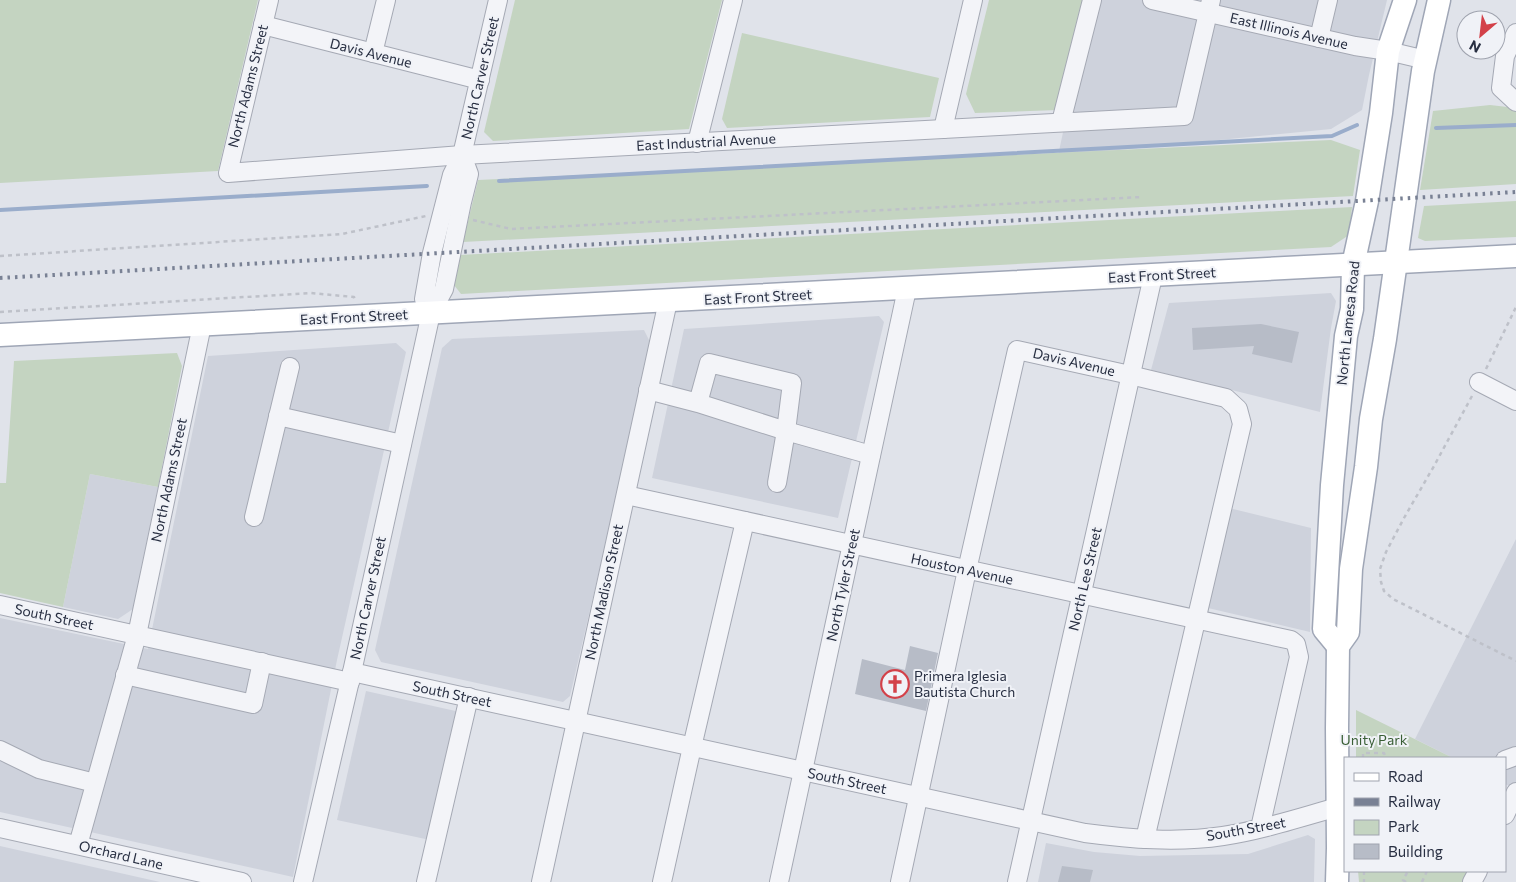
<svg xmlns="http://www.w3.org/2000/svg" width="1516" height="882" font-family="Commissioner,sans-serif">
<rect width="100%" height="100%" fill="#e0e3ea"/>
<g fill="#ced2dc">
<polygon points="1091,0 1387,0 1369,75 1362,110 1331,129 1058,156"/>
<polygon points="1331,293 1336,301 1331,328 1320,412 1151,370 1169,303"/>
<polygon points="879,316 884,322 838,518 652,478 684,329"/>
<polygon points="644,330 650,342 629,442 570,696 563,702 381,662 375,650 442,348 452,339"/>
<polygon points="396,343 406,352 337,660 293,877 0,812 0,618 148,649 208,356"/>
<polygon points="90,474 158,487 133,609 118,619 63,607"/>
<polygon points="1229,508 1311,528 1310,632 1208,608"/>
<polygon points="1516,539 1516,789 1505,784 1505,758 1453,758 1415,739"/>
<polygon points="366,691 460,712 430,840 337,820"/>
<polygon points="1308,835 1315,839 1314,882 1038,882 1046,843 1094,852 1140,856 1248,854"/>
<polygon points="0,846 160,882 0,882"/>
</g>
<g fill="#c4d4c1">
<polygon points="0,0 258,0 218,171 0,183"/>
<polygon points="515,0 722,0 689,129 493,141 484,132"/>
<polygon points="989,0 1085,0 1058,110 975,113 966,94"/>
<polygon points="742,33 939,78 930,117 727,128 722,119"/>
<polygon points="1490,105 1516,108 1516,184 1420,190 1433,111"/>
<polygon points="1331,140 1360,150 1353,196 463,242 478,180"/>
<polygon points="1516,201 1516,237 1425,241 1418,238 1424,206"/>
<polygon points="1352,207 1349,235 1331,247 461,294 454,285 460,255"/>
<polygon points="177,353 182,366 158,487 90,474 63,607 0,593 0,483 6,483 14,361"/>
<polygon points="1356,710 1453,758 1356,758"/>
<polygon points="1358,871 1470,871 1464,882 1359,882"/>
</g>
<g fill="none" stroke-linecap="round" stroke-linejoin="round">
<g stroke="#9aadcb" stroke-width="4">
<polyline points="1436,128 1516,125"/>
<polyline points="499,181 1332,136 1357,125"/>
<polyline points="0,210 427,186"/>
</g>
</g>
<g fill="#b7bcc7">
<polygon points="1261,324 1299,332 1292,363 1252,354 1254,346 1193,350 1192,328"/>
<polygon points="910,646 938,653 926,711 855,694 862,659 905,670"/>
<polygon points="1062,866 1093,870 1090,882 1058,882"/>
</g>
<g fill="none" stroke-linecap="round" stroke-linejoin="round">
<defs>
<g id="minor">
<polyline points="269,0 228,173 462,155 1184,116 1211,0"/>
<polyline points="1152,0 1355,46 1388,51 1426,60"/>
<polyline points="263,25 480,80"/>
<polyline points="1516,33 1505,56 1501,88 1516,102"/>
<polyline points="1319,38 1328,0"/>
<polyline points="373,53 386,0"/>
<polyline points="1061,122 1092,0"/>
<polyline points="943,129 973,0"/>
<polyline points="697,143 733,0"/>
<polyline points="431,313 424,299 432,253 452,175 462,155 498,0"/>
<polyline points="1479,382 1516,401"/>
<polyline points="648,390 698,403 786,431 792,383 709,363 698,403"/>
<polyline points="278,416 402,444"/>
<polyline points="777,483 786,431 871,455"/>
<polyline points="626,495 1291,640 1296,644 1299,657 1260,828"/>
<polyline points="254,517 290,367"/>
<polyline points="0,605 350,682"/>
<path d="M352,672L1085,833C1131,839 1177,843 1223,836C1264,830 1304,816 1345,805"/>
<polyline points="125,675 253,704 262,662"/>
<polyline points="0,750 39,769 95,783"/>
<polyline points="1505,760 1516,756"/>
<polyline points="1505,815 1516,792"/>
<polyline points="0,828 242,882"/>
<polyline points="78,845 137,635 202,325"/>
<polyline points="303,882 352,672 431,313 444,289 462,202 469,174 462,155"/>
<polyline points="426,882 469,697"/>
<polyline points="541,882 668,301"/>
<polyline points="662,882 692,747 745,521"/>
<polyline points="779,882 907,289"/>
<polyline points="900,882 967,570 1017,350 1130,375 1226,398 1238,409 1242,424 1145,839"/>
<polyline points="1017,882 1153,276"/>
<polyline points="1472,882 1478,871"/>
</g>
<g id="major">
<polyline points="0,335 1516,256"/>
<polyline points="1338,646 1324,629 1332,485 1346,336 1352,309 1353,265 1367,201 1381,113 1388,51 1405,0"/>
<polyline points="1337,882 1338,848 1337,728 1338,646 1348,632 1351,569 1366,467 1371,419 1385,339 1423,71 1439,0"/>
</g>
</defs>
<use href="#minor" stroke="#a5a9b4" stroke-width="20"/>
<use href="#major" stroke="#9fa6b6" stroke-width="25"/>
<g stroke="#bec1c9" stroke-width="2.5" stroke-dasharray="4 4" stroke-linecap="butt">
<polyline points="473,220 511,229 1142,197"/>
<polyline points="0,256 342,234 426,216"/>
<polyline points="0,312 311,293 354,297 355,299"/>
<polyline points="1486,369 1516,307"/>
<polyline points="1472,396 1434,466 1404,518 1386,552 1380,569 1381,582 1384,591 1393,599 1516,661"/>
<polyline points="1363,758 1363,753 1384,753 1386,758"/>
<polyline points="1364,871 1364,882"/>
<polyline points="1406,882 1403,880 1408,871"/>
<polyline points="1422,882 1427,871"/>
</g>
<use href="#minor" stroke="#f3f4f8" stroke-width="18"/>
<use href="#major" stroke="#fff" stroke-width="22"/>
<polyline stroke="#798194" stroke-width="4" stroke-dasharray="2.5 5" stroke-linecap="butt" points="0,278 1516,192"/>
</g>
<defs>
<symbol id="church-ring" viewBox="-11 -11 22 22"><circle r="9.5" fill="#f0f2f7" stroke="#d34149" stroke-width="1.5"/><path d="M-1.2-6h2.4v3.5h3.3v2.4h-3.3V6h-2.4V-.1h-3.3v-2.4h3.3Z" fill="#d34149"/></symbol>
</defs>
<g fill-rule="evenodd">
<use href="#church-ring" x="879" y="668" width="32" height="32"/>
</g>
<g text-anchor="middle" stroke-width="4" stroke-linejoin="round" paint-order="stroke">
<g font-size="14" fill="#282f42" stroke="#f0f2f7">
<text transform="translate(1289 31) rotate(13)" y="5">East Illinois Avenue</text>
<text transform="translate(371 53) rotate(14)" y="5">Davis Avenue</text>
<text transform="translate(480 78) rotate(-77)" y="5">North Carver Street</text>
<text transform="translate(248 86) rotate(-76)" y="5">North Adams Street</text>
<text transform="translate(706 142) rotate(-3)" y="5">East Industrial Avenue</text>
<text transform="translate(1162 275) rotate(-3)" y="5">East Front Street</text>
<text transform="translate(758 297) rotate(-3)" y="5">East Front Street</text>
<text transform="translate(354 317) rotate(-3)" y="5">East Front Street</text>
<text transform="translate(1348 323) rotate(-84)" y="5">North Lamesa Road</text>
<text transform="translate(1074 362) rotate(13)" y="5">Davis Avenue</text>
<text transform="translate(169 480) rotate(-78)" y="5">North Adams Street</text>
<text transform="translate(962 569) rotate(12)" y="5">Houston Avenue</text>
<text transform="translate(1085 579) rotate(-77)" y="5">North Lee Street</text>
<text transform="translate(843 585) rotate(-78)" y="5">North Tyler Street</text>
<text transform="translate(604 592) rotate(-78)" y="5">North Madison Street</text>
<text transform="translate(368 598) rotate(-78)" y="5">North Carver Street</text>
<text transform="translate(54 617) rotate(12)" y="5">South Street</text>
<text transform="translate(452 694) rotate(12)" y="5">South Street</text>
<text transform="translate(847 781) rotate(12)" y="5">South Street</text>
<text transform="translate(1246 829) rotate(-10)" y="5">South Street</text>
<text transform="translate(121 855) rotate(13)" y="5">Orchard Lane</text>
</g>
<g font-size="14" fill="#282f42" stroke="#f0f2f7" text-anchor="start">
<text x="914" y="681">Primera Iglesia<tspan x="914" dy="16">Bautista Church</tspan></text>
</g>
<g font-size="14" fill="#395e35" stroke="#f0f2f7">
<text x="1374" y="745">Unity Park</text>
</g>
</g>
<rect x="1344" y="757" width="162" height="115" fill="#f0f2f7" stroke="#a0a4af"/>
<rect x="1354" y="773" width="25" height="8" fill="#ffffff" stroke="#a0a4af"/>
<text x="1388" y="782" font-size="15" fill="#282f42">Road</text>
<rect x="1354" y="798" width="25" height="8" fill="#798194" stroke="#a0a4af"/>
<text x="1388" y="807" font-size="15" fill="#282f42">Railway</text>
<rect x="1354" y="820" width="25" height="15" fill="#c4d4c1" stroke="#a0a4af"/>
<text x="1388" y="832" font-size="15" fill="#282f42">Park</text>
<rect x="1354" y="844" width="25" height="15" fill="#b7bcc7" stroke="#a0a4af"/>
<text x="1388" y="857" font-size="15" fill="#282f42">Building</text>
<g transform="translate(1481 35) rotate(208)"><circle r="24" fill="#f0f2f7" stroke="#a0a4af"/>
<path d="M0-4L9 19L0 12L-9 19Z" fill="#d34149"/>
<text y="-8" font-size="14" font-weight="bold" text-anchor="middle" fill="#282f42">N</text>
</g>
</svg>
